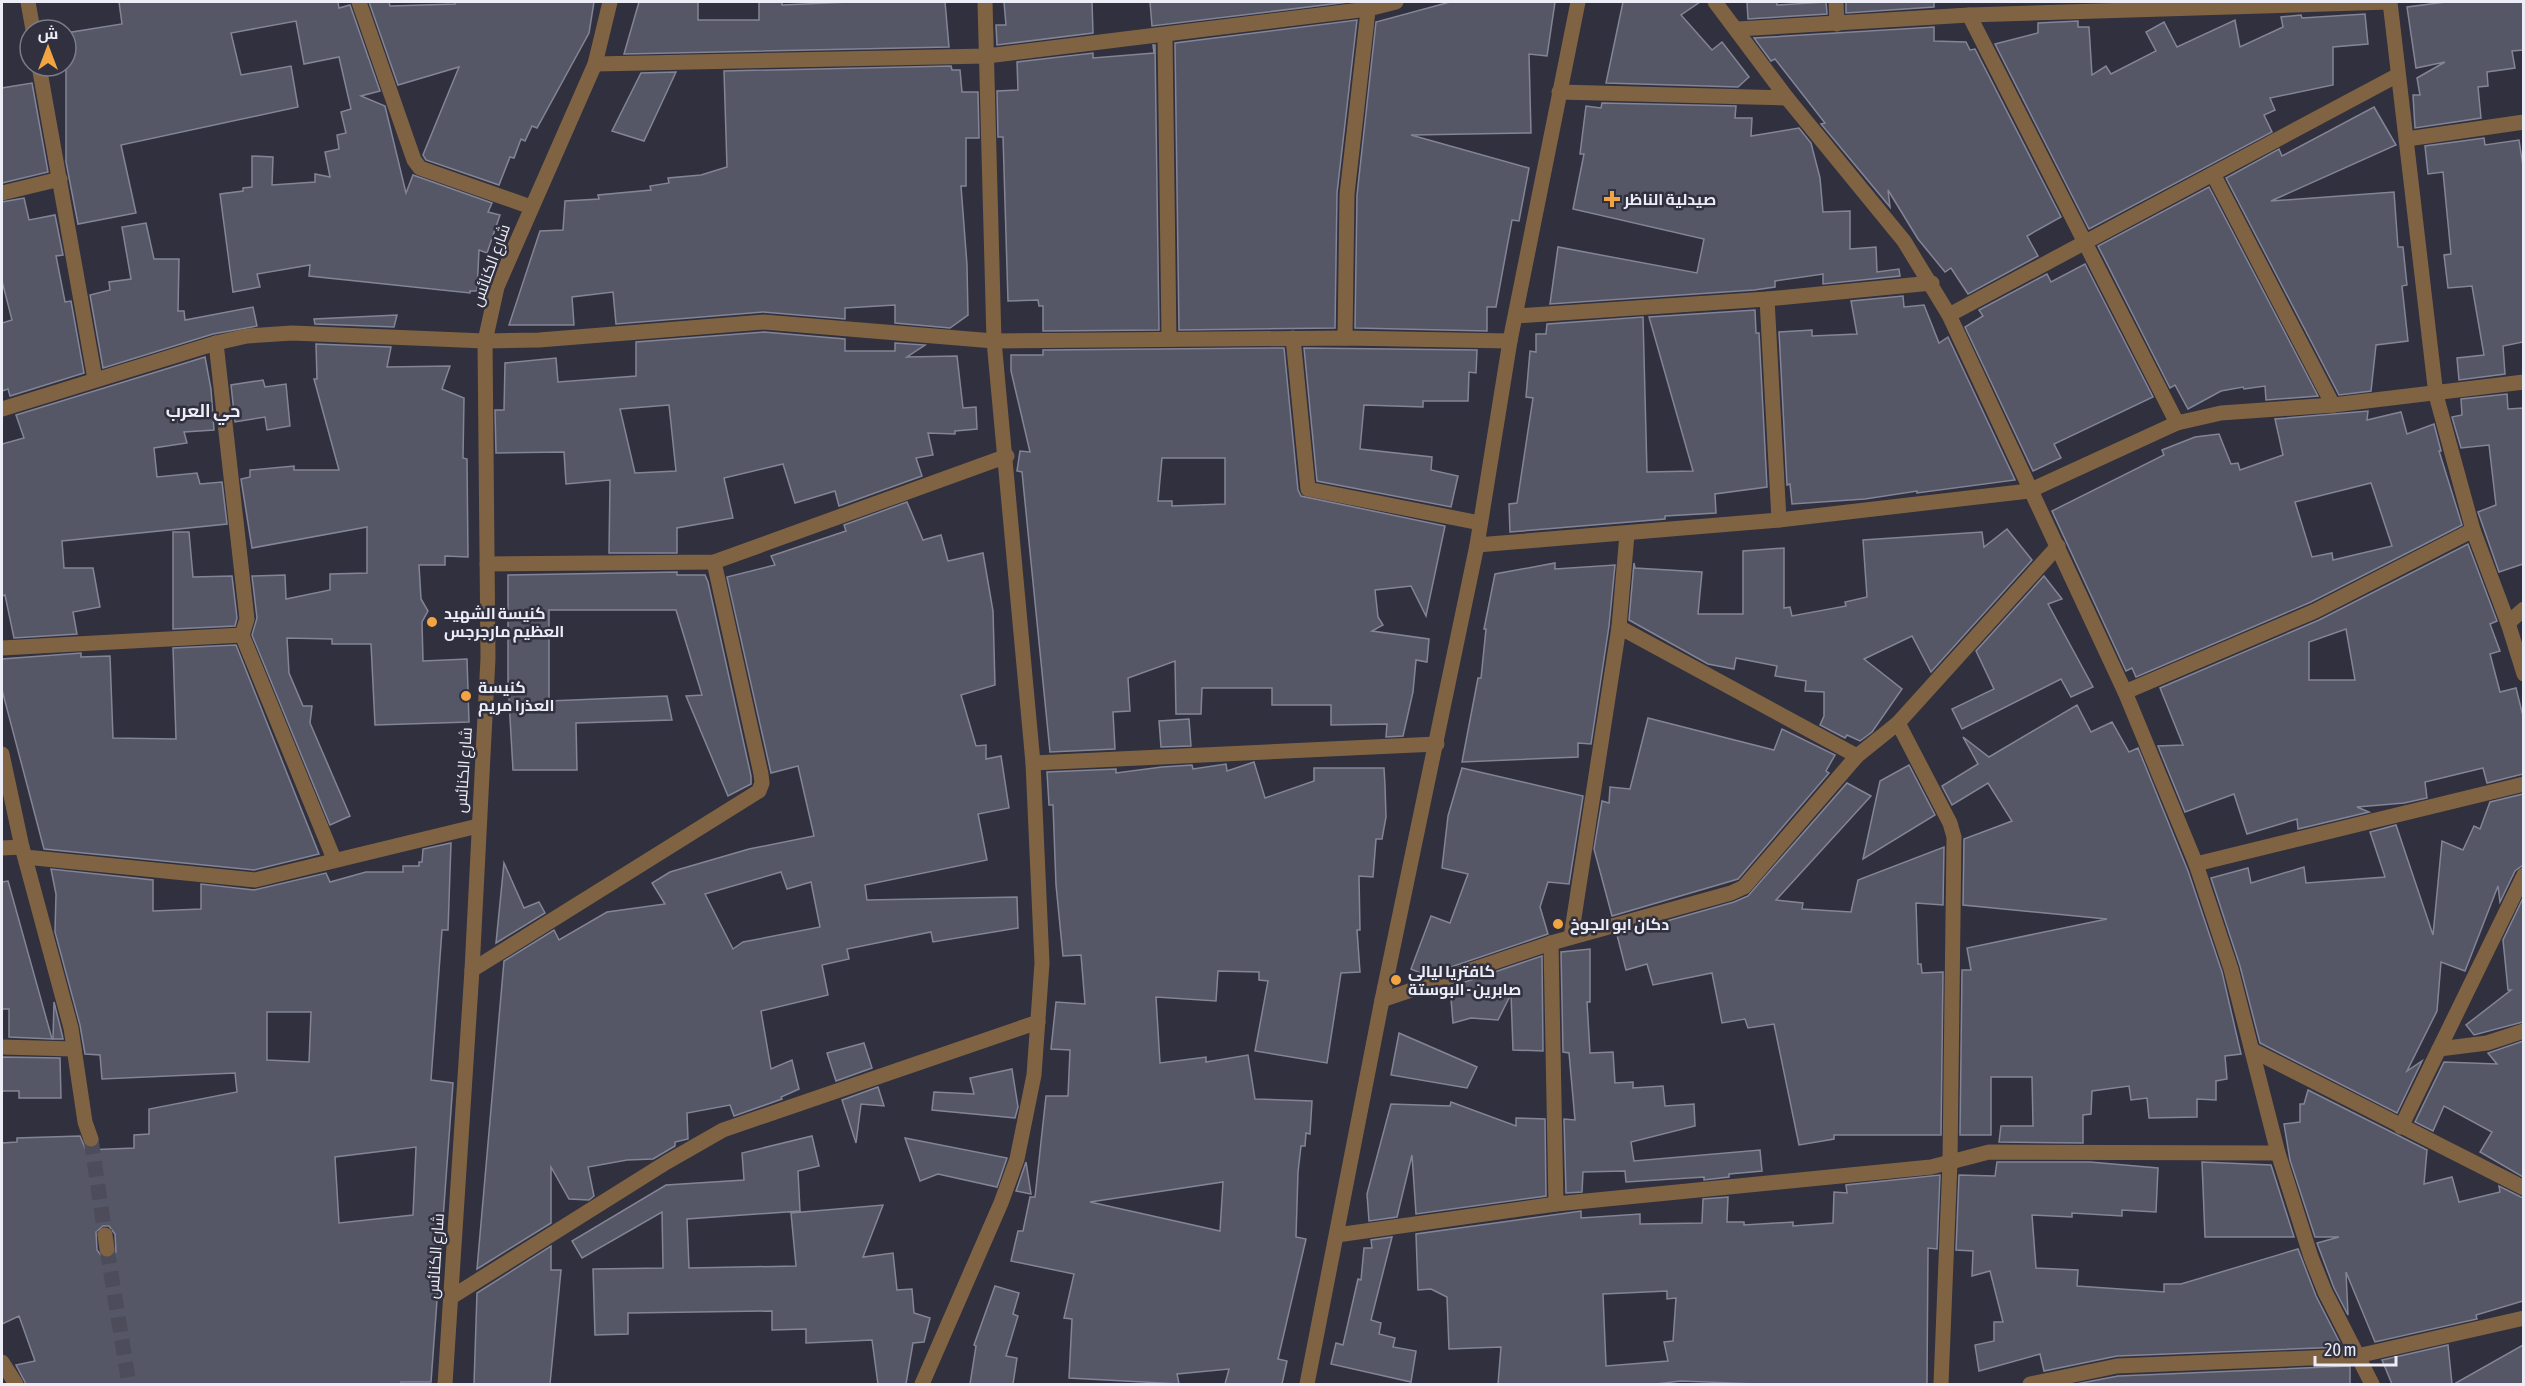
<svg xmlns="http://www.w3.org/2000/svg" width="2525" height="1386" font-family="'Asap Condensed',Cairo,sans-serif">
<rect width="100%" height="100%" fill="#30303f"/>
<g fill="#555767" stroke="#838596" stroke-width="1.5" fill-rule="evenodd">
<polygon points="119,2 338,2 339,8 350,5 380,91 361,96 385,106 406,193 413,175 492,203 488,212 500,215 487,253 479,250 477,291 470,291 470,293 309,276 310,265 257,274 260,287 233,292 220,194 243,191 243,188 252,187 252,156 273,157 272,185 315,182 315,174 330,177 325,152 339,149 337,135 346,133 341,112 351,109 339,57 304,64 296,21 231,33 241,75 291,66 298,107 121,145 136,213 78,224 66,162 66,33 122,24"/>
<polygon points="369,2 389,2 390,6 455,4 455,2 594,2 589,33 537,128 532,126 525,141 521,139 514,158 510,157 499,185 426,160 423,155 459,67 398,85"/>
<polygon points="639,2 698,2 698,20 759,20 759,2 782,2 782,5 850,2 945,2 949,47 624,54"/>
<polygon points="1004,2 1092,2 1093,33 997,45 996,25 1006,25"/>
<polygon points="1150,2 1349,2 1152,26"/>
<polygon points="1450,2 1555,2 1547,56 1529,54 1531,133 1411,135 1529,168 1519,221 1512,220 1496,307 1487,307 1487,331 1355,328 1357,195 1376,22"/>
<polygon points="1623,2 1700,2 1681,15 1712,50 1722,42 1749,77 1738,87 1606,83"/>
<polygon points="1747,2 1777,2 1777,5 1826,2 1827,14 1748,19"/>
<polygon points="1846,2 1934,2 1934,7 1846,13"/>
<polygon points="2446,2 2523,2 2523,50 2512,51 2515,68 2487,72 2488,86 2478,87 2481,118 2415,128 2413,95 2420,95 2417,78 2445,62 2416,68 2407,7"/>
<polygon points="2365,14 2368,44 2333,47 2333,85 2270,98 2275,110 2264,115 2272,132 2089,229 1995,44 2038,33 2038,23 2078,21 2078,27 2089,27 2092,75 2106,66 2111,74 2156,51 2146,32 2164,22 2177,47 2235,20 2240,47 2283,27 2281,17 2301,15 2302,18"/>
<polygon points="1357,20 1337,193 1335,328 1179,330 1175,43"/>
<polygon points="1934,27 1934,41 1966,42 1970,50 1975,49 2061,217 2027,236 2038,256 1968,294 1951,268 1945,272 1918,239 1888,190 1890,207 1821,124 1825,123 1775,59 1771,61 1754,38"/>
<polygon points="1153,45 1155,45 1159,330 1043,331 1043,306 1039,306 1038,300 1008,301 1003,137 998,137 997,91 1018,90 1017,62 1093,53 1093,58 1154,53"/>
<polygon points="951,66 952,70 960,70 962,92 978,92 979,138 966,138 966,186 961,186 967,265 968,315 950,328 895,323 895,305 845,308 845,319 763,312 616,324 613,292 572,297 574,325 509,325 540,231 563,230 565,201 599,199 598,195 651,190 650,186 669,183 668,178 701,175 727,167 724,71"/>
<polygon points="676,72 644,141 612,131 641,73"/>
<polygon points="32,83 48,172 2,183 2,88"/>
<polygon points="1602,103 1736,106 1735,118 1752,118 1751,136 1799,128 1811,143 1820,178 1823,212 1850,211 1850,249 1876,247 1877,272 1899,269 1900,276 1823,284 1823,274 1775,281 1775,287 1754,290 1550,304 1558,247 1697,273 1704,239 1573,209 1584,154 1580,154 1586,106 1601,108"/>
<polygon points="2374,107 2396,145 2271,201 2394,192 2398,247 2403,247 2406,276 2407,285 2402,286 2408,341 2376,345 2371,391 2339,395 2226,178 2279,149 2282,156"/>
<polygon points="2484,138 2485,145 2519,140 2523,166 2523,342 2503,346 2505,374 2459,380 2457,358 2484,355 2472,286 2448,288 2444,255 2451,254 2443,172 2428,174 2425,146"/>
<polygon points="2209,187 2318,396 2266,400 2265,386 2244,389 2243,387 2221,391 2188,409 2175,385 2170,388 2098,246"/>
<polygon points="24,198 29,220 55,215 63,255 56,256 65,302 71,301 84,373 10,396 8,389 2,391 2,323 12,320 2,281 2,202"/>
<polygon points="146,223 154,259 179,259 178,311 184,311 185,320 253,307 257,326 213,334 103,368 90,295 110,290 109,282 131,279 122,227"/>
<polygon points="2085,264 2153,397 2054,444 2061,458 2033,471 1965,327 1983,316 1979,310 2047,274 2051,282"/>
<polygon points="1903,296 1904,307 1924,305 1939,343 1948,337 2015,480 1917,493 1917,491 1865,499 1792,504 1790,484 1787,485 1779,332 1812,330 1812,336 1857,334 1851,301"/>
<polygon points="1755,310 1756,333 1759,333 1767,487 1715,494 1716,513 1665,516 1665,519 1510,532 1509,504 1517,503 1533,398 1526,397 1530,351 1536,352 1536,334 1546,334 1547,324 1643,317 1647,472 1693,471 1649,317"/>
<polygon points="397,315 394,327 315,324 314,319"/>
<path d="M764,332L845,339V351H895V343L925,345L907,357L957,356L963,408L976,407L977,429L955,431V434L928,433L933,455L916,458L922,476L839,506L835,491L795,503L783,464L724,478L733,518L677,528V553H609L610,480L566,484L564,452L496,453L495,410H504L505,363L556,358L558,382L636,376V342ZM669,405L676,471L635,473L620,409Z"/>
<polygon points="316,344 391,347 387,367 450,366 442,389 464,398 463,458 467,459 468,557 445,556 445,565 419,565 421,599 428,611 422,622 423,661 467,659 469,722 375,725 371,644 332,644 332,639 287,638 289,673 303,706 312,706 310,723 350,816 330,825 252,635 257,618 252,576 285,575 286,599 330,590 330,574 367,573 367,527 252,548 241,479 250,477 250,470 294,466 294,470 339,470 314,379 317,379"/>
<path d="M1284,348L1298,490L1301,496L1445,526L1426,616L1411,586L1375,590L1378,617L1383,625L1372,631L1429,639L1427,662L1416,660L1413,692L1403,736L1386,737L1387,724L1331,725V705H1272V688H1202L1201,714H1176L1175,661L1128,678L1130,711L1113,712L1115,749L1050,752L1022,472L1017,471L1020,451L1030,452L1011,371V355H1043V350ZM1162,458H1225V504L1172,506V501H1158Z"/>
<polygon points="1304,348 1477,350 1476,373 1469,372 1468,401 1423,401 1423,407 1364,405 1360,449 1432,457 1431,470 1458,476 1451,507 1317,481"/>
<polygon points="205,357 211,389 214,430 184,432 187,443 154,448 157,477 197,473 200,484 222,482 227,524 62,541 64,568 93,568 100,607 73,612 77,634 14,638 5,595 2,596 2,444 24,438 16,415"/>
<polygon points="263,380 265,387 286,384 290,426 267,430 265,417 235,422 231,385"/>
<polygon points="2507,394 2508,409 2523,408 2523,564 2499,572 2478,512 2496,505 2489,445 2461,448 2452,417 2462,415 2461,399"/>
<path d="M2368,411L2367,420L2401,412L2407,434L2434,424L2441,451H2439L2462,525L2311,602L2136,677L2132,668L2126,671L2052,511L2164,455L2162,450L2195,437L2219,434L2231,464L2238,463L2240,470L2283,455L2275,419ZM2371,483L2392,546L2333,560L2332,553L2312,557L2295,502Z"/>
<path d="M907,502L923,540L941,535L948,561L983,553L993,611L995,685L961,695L976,746L986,745V759L1001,756L1009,808L978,814L987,860L865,885L867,900L1017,897L1018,928L933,942L931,932L847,949L849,959L822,965L828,995L761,1011L771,1069L792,1060L799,1089L781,1097L782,1099L734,1116L730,1105L687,1113L688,1139L675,1142V1146L653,1159L627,1160L588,1167L594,1196L589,1200L569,1199L551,1167V1223L477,1269L504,961L554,930L559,940L607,912L665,904L652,883L670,872L749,849L814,836L798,766L771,773L727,577L775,565L771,556L846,531L844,525ZM781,872L787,889L811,882L820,927L743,942L733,949L705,894Z"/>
<polygon points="2007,529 2032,560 1931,672 1912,636 1864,659 1902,689 1872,732 1860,741 1847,735 1845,738 1820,725 1824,716 1824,692 1805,691 1806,681 1775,676 1777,666 1736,658 1734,669 1708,664 1629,620 1634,563 1635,568 1702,572 1698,614 1743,614 1743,551 1784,548 1784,608 1790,607 1792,616 1846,606 1845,602 1867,597 1863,540 1982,532 1984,547"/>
<polygon points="173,532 189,532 193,577 232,576 237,618 235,626 173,629"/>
<path d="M2468,544L2497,621L2490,624L2500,651L2490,654L2500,692L2516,688L2523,716V774L2487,783L2483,768L2425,782L2427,798L2404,803L2357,807L2369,812L2298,829L2297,819L2247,834L2234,794L2185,812L2158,746L2183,745L2160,688L2319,620ZM2346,629L2355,680H2309V642Z"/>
<polygon points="1555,563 1555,569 1615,565 1609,626 1591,744 1578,743 1578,757 1462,762 1478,678 1481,678 1486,629 1484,629 1495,574"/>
<polygon points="677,572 677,575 705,575 708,582 751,776 751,784 728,796 686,696 702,695 676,610 549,610 549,701 667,696 672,720 576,723 577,770 513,770 508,683 508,575"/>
<polygon points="2044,576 2062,599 2048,604 2093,687 2071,697 2061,679 1962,729 1952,709 1994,689 1976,651"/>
<polygon points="236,645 319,854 254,870 44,849 2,690 2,659 81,653 81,657 110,656 113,738 176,739 173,648"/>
<polygon points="2077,705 2091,732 2112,722 2129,752 2138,748 2188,871 2222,972 2241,1054 2225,1056 2227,1079 2216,1081 2216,1100 2197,1099 2197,1117 2149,1118 2147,1098 2131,1100 2129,1086 2092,1091 2091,1114 2083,1115 2083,1143 1999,1142 2001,1126 2033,1126 2032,1077 1991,1077 1991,1135 1960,1135 1962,970 1971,970 1967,948 2107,919 1963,905 1964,839 2012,821 1988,783 1952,805 1942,786 1978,764 1963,737 1989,757"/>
<polygon points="1648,718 1774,750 1782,729 1835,755 1826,771 1829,773 1738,879 1612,916 1594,849 1602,801 1609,803 1610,787 1630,789"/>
<polygon points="1189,719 1191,746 1161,747 1159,721"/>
<path d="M1254,762L1265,798L1314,781V768H1384L1385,785L1386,817L1382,839H1376L1373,877L1359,876L1360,930H1357L1360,972L1341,973L1327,1063L1255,1051L1268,981L1259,980V972L1218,971L1216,1001L1156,997L1160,1063L1206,1057V1062L1248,1055L1255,1099L1312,1101L1310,1134L1306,1133L1305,1146H1301L1298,1172L1296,1237L1306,1239L1278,1359L1287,1361L1282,1384H1225L1229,1369L1177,1374L1179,1384L1069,1378L1072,1319L1064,1318L1074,1274L1011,1261L1018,1231H1023L1030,1197H1035L1046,1096H1068L1070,1050L1051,1049L1056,1002L1085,1004L1081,955L1063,956L1056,885L1053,805H1049L1047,772L1116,769V773L1162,767L1192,765L1193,769L1226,764L1227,771ZM1223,1182L1220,1231L1090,1202Z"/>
<polygon points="1909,765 1935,815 1863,859 1880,781"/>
<polygon points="1462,768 1583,796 1569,884 1548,882 1540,907 1548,934 1448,968 1447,965 1425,975 1411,969 1431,916 1450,923 1468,874 1442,868 1448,816"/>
<polygon points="1847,783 1871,796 1776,900 1803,903 1802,909 1851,912 1858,880 1944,847 1943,905 1916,903 1918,964 1921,964 1922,973 1943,972 1941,1135 1834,1135 1834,1139 1799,1145 1774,1024 1748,1028 1745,1019 1722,1023 1712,973 1653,985 1647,964 1626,970 1617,935 1734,902 1748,896"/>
<polygon points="2523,794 2523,865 2515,871 2500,902 2498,886 2465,971 2441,962 2437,1011 2407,1071 2422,1061 2397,1113 2260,1043 2240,966 2211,878 2248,868 2251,883 2304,867 2306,883 2385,877 2370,832 2396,825 2433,935 2442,841 2463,850 2474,826 2480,829 2490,802"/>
<path d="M451,843L448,930H442L431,1080L453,1083L431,1382H401V1384H26L16,1365L35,1361L19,1316L2,1324V1143L17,1142V1138L80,1136L86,1150L134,1148V1135L149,1134V1109L237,1092L235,1073L102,1079L100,1055L85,1054L80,1025L55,932L56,894L51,869L153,880V911L201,909V884L254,890L326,873L330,882L366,872H403V866H419V862H422L423,849ZM267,1012H311L309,1062L267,1060ZM416,1147L413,1215L339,1223L335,1157ZM103,1226H109L115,1234L116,1252L109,1258H103L97,1250L96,1232Z"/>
<polygon points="504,863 524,908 539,902 545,913 496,943"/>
<polygon points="8,881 52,1039 9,1037 9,1009 2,1009 2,882"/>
<polygon points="2523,898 2523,1022 2474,1035 2466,1025 2511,990 2508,990 2503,940"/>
<polygon points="1590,949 1590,1002 1587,1002 1590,1053 1613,1052 1615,1083 1633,1082 1633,1088 1663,1086 1665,1106 1694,1104 1695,1126 1631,1142 1634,1161 1760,1150 1762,1171 1729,1174 1729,1177 1704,1180 1704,1177 1626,1182 1625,1171 1583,1172 1582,1192 1566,1193 1564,1119 1575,1120 1569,1053 1563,1052 1561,952"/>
<polygon points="1542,956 1543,1051 1513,1050 1511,994 1498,1020 1471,1018 1453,1023 1450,987"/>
<polygon points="54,1002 61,1030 63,1039 53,1039"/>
<polygon points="1399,1033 1477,1067 1467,1088 1391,1075"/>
<polygon points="2523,1041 2523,1177 2480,1152 2492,1132 2444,1106 2433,1131 2415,1122 2444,1062 2497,1064 2488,1053"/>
<polygon points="864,1043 872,1068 836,1081 827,1053"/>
<polygon points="2,1057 60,1058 61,1098 19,1098 19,1091 2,1091"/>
<polygon points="1012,1069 1018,1107 1015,1118 932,1110 934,1092 974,1094 970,1078"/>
<polygon points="878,1087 884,1106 861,1104 856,1143 842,1100"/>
<polygon points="2308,1090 2427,1150 2424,1184 2452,1177 2459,1202 2500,1192 2499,1186 2523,1198 2523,1301 2476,1315 2477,1319 2375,1342 2346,1272 2348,1315 2334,1288 2317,1243 2339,1237 2315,1237 2290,1160 2284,1124 2300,1122 2300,1104 2304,1104"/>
<polygon points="1451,1102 1516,1126 1516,1118 1545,1119 1546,1196 1416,1214 1412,1155 1397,1217 1369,1221 1367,1194 1391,1104 1450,1106"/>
<polygon points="812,1136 819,1166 798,1171 800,1211 687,1219 689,1268 796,1266 791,1213 883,1205 863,1257 893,1253 897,1290 912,1289 914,1313 930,1318 924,1342 913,1343 906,1384 878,1384 872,1340 806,1343 806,1329 772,1330 772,1311 628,1313 628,1334 595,1335 593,1269 663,1268 662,1212 582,1258 572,1241 666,1185 744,1180 742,1153"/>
<polygon points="905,1138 1007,1158 997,1187 938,1174 920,1181"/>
<polygon points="1026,1162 1031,1194 1016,1191"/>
<polygon points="1997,1162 2090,1162 2158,1168 2156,1212 2122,1210 2122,1216 2072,1213 2072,1217 2032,1215 2036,1268 2078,1270 2077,1286 2164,1292 2164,1284 2181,1284 2298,1249 2316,1296 2342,1347 2117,1356 2044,1371 2040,1354 1979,1371 1975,1345 1994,1341 1994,1322 2003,1322 1990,1271 1972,1276 1973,1251 1956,1250 1959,1175 1995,1176"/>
<polygon points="2202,1162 2271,1165 2294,1237 2205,1237"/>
<path d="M1940,1175L1937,1249L1928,1248L1927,1384H1756L1681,1381L1656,1384H1498L1501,1347L1449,1349L1447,1297L1431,1289L1418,1290L1416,1234L1581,1211V1218L1640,1214V1224L1702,1223L1703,1199L1728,1197L1727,1222H1744V1225L1793,1222V1226L1833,1223L1834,1192L1847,1193L1846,1185ZM1667,1291V1299L1676,1298L1673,1341L1664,1342L1668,1361L1606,1366L1603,1294Z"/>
<polygon points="1392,1237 1371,1320 1381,1323 1379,1334 1395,1338 1393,1347 1416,1351 1411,1382 1331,1364 1336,1343 1343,1345 1358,1279 1361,1280 1364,1248 1372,1248 1371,1240"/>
<polygon points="551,1246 551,1270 561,1270 550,1384 474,1384 477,1293"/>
<polygon points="995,1286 1019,1293 1013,1314 1018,1316 1006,1356 1017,1358 1013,1384 970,1384 976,1346 974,1345"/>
<polygon points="2448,1345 2452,1384 2392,1384 2382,1360"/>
<polygon points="2523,1345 2523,1384 2454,1384"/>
<polygon points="2350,1366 2350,1384 2076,1384 2118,1376"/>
</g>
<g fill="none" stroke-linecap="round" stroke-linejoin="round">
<g stroke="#4c4c5b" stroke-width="15" stroke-dasharray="15 8" stroke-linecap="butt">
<polyline points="91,1139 105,1235"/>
<polyline points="107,1249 129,1384"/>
</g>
<g stroke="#806342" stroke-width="15">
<polyline points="28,2 33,30"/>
<polyline points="359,2 414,160 420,168 531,207"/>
<polyline points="1715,2 1787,98 1904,241 1949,315 2125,692 2196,864 2231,969 2278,1153 2311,1257 2325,1292 2372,1384"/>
<polyline points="1836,2 1837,24"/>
<polyline points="1969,15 2177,423"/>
<polyline points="1738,29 1969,15 2390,2 2436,395 2473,530 2508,623 2524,674"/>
<polyline points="1165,36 1169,339"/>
<polyline points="595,64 987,56 1368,9 1396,2"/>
<polyline points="39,66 95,379"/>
<polyline points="1559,92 1787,98"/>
<polyline points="2407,139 2524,122"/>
<polyline points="2213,174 2333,405"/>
<polyline points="2,193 60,179"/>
<polyline points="1767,299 1779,520"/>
<polyline points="1949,315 2398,75"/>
<polyline points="1516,316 1767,299 1932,283"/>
<polyline points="1293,338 1308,489 1480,523"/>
<polyline points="1345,338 1347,194 1369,2"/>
<polyline points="216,343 247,619 242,635 334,859"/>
<polyline points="2,409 216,343 247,336 292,333 485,341 539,340 764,322 994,341 1345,338 1510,341"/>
<polyline points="1477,545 1779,520 2029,491 2177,423 2221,413 2333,405 2524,382"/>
<polyline points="487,564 714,562 1007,456"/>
<polyline points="2508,623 2524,609"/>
<polyline points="1619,627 1857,756"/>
<polyline points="2,648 242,635"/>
<polyline points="2125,692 2315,611 2473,530"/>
<polyline points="1898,723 1950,823 1954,837 1950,1162 1941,1384"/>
<polyline points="2,754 22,847 71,1028 85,1122 91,1139"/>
<polyline points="1033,763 1437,744"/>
<polyline points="2,848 22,847"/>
<polyline points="25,857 255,880 478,826"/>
<polyline points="2196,864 2524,784"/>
<polyline points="1571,937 1619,627 1627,534"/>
<polyline points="1551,943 1556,1204"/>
<polyline points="472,970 759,791 762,783 761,774 714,562"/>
<polyline points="1382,1000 1551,943 1731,893 1744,887 1857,756 1898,723 2058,546"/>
<polyline points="2,1047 74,1049"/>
<polyline points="2439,1049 2487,1043 2524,1031"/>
<polyline points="2254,1051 2524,1188"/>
<polyline points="2401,1127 2524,875"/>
<polyline points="105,1235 107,1249"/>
<polyline points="1337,1235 1556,1204 1931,1167 1989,1152 2278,1153"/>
<polyline points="450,1298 667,1162 723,1130 1038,1022"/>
<polyline points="2,1362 16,1384"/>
<polyline points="445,1384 472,970 488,658 485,341 497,287 595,64 610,2"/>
<polyline points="922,1384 1001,1203 1017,1159 1034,1075 1042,963 1033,763 994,341 985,2"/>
<polyline points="1307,1384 1382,1000 1477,545 1510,341 1578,2"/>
<polyline points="2030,1384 2117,1366 2357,1356 2524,1318"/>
</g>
</g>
<g fill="#f3a442" stroke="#30303f" stroke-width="2">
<path d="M1609 190h6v6h6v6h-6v6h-6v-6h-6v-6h6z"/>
<circle cx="432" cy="622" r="6"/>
<circle cx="466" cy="696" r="6"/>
<circle cx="1558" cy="924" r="6"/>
<circle cx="1396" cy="980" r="6"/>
</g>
<g text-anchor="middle" stroke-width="5" stroke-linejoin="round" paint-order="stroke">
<g font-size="16" font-weight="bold" fill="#ecedf7" stroke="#30303f" text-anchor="start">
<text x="1624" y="205">صيدلية الناظر</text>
<text x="444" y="619">كنيسة الشهيد<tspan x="444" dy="18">العظيم مارجرجس</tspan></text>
<text x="478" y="693">كنيسة<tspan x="478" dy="18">العذرا مريم</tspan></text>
<text x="1570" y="930">دكان ابو الجوخ</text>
<text x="1408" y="977">كافتريا ليالي<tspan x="1408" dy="18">صابرين - البوستة</tspan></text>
</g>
<g font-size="16" fill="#ecedf7" stroke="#30303f">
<text transform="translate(490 265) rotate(-70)" y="6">شارع الكنائس</text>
<text transform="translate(463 770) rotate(-86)" y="6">شارع الكنائس</text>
<text transform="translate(435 1256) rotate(-86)" y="6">شارع الكنائس</text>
</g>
<g font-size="18" font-weight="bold" fill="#ecedf7" stroke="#30303f">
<text x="203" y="417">حي العرب</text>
</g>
</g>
<rect width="2525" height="1386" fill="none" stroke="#ecedf7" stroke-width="6"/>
<g transform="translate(48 48)"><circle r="28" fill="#30303f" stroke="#7b7c89" stroke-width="1.5"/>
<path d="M0-4.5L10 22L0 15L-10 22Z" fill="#f3a442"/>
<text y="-9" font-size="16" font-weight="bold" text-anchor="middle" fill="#ecedf7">ش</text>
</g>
<path d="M2315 1356v9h81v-9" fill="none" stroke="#ecedf7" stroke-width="3"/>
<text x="2324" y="1356" font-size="18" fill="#ecedf7" stroke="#30303f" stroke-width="4.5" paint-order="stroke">20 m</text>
</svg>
